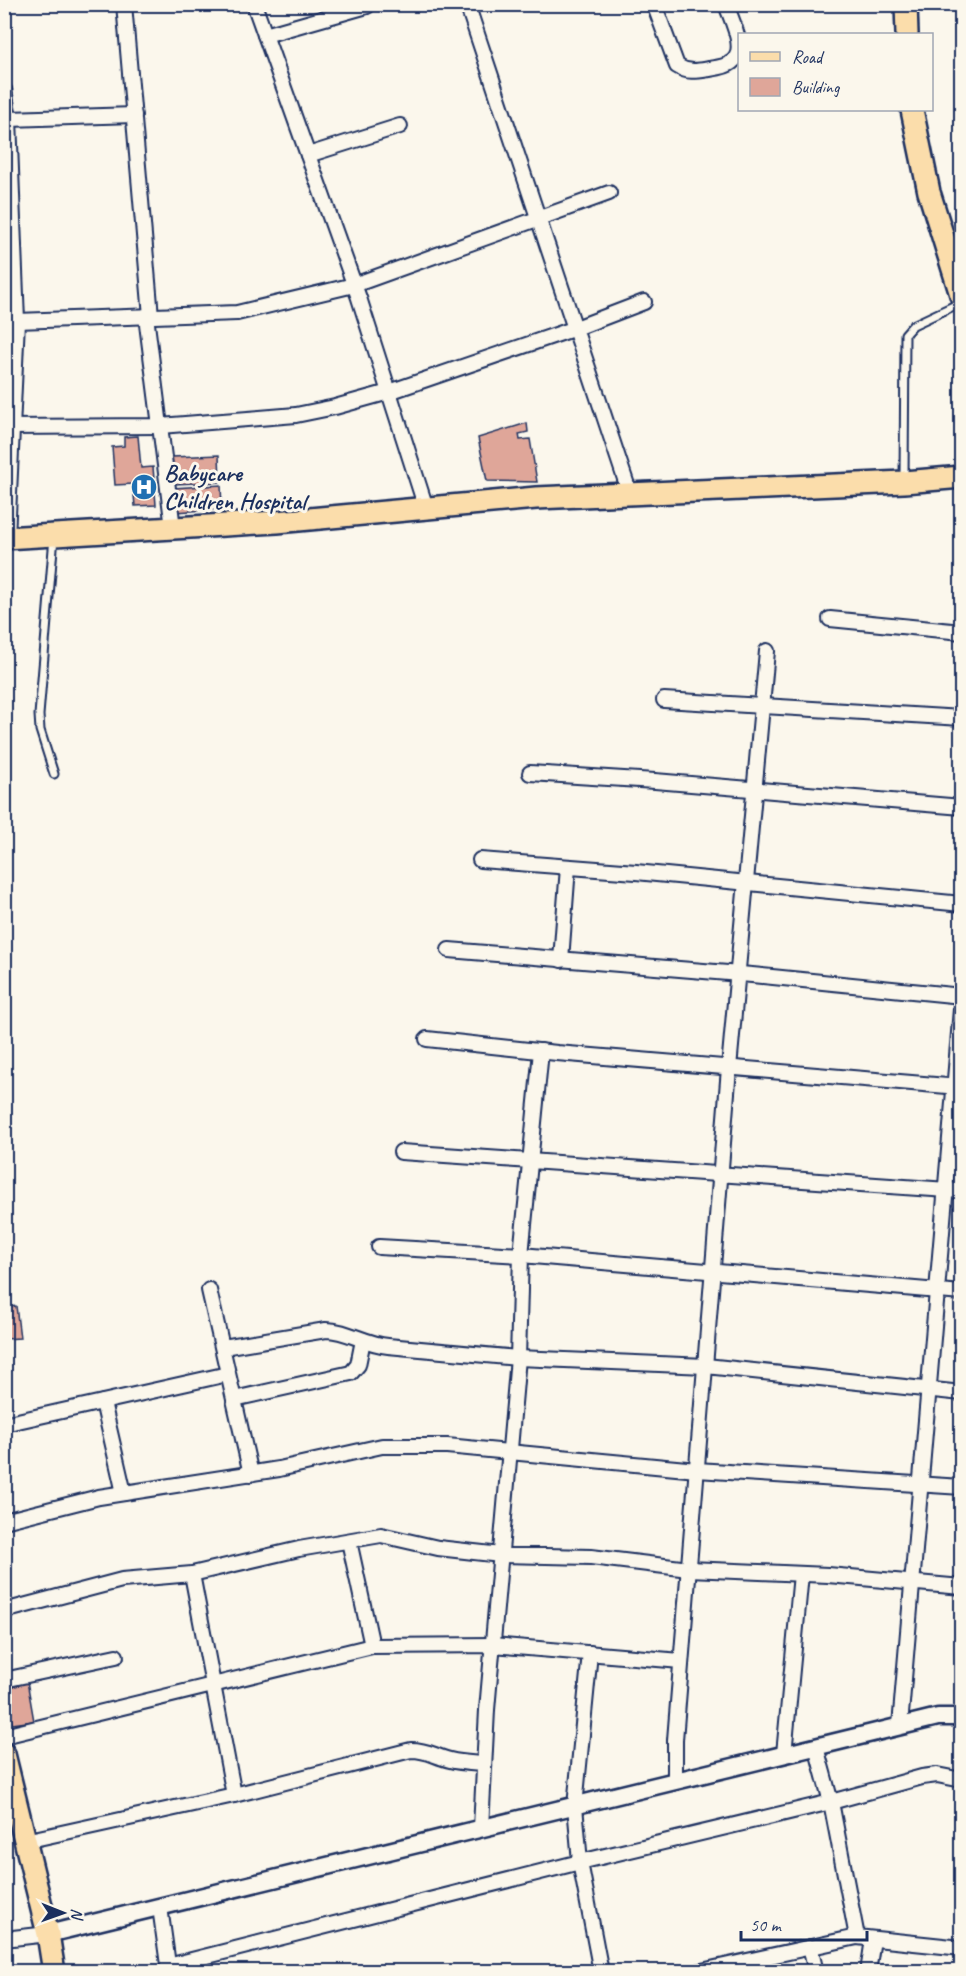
<svg xmlns="http://www.w3.org/2000/svg" width="966" height="1976" font-family="Caveat,sans-serif">
<rect width="100%" height="100%" fill="#fbf7ec"/>
<filter id="ink" filterUnits="userSpaceOnUse"><feTurbulence type="fractalNoise" baseFrequency=".0167" numOctaves="2"/><feDisplacementMap in="SourceGraphic" scale="12" xChannelSelector="R" yChannelSelector="G"/><feConvolveMatrix kernelMatrix="1 2 1 2 8 2 1 2 1" color-interpolation-filters="sRGB"/></filter>
<g filter="url(#ink)">
<g fill="#dfa699" stroke="#1b2f5e" stroke-width="1.5">
<polygon points="527,423 528,432 519,434 520,440 530,439 537,482 487,481 478,438"/>
<polygon points="138,436 141,468 153,467 156,505 135,506 133,484 115,485 112,447 124,446 124,437"/>
<polygon points="219,455 220,482 174,484 172,457"/>
<polygon points="221,485 222,509 175,512 173,488"/>
<polygon points="16,1306 20,1338 4,1339 4,1308"/>
<polygon points="27,1681 34,1721 12,1724 6,1684"/>
</g>
<g fill="none" stroke-linecap="round" stroke-linejoin="round">
<defs>
<g id="service">
<polyline points="904,479 905,334 913,325 962,302"/>
<polyline points="54,774 40,730 39,715 54,537"/>
</g>
<g id="minor">
<polyline points="124,4 151,316"/>
<polyline points="254,4 359,298 426,508"/>
<polyline points="467,4 630,494"/>
<path d="M654,4L677,66C688,73 697,71 709,69C716,68 726,67 732,62C748,50 731,20 726,4"/>
<polyline points="265,35 367,6"/>
<polyline points="4,89 9,119 17,321 7,537"/>
<polyline points="9,119 134,115"/>
<polyline points="308,155 400,126"/>
<polyline points="146,316 173,528"/>
<polyline points="17,321 237,313 354,285 609,193"/>
<polyline points="4,427 160,426 296,415 335,407 389,392 576,328 644,302"/>
<polyline points="830,619 962,632"/>
<polyline points="664,700 962,718"/>
<polyline points="530,773 655,781 962,807"/>
<polyline points="480,860 636,872 962,904"/>
<polyline points="449,950 752,975 962,996"/>
<polyline points="561,960 568,867"/>
<polyline points="427,1039 557,1053 959,1087"/>
<polyline points="401,1152 962,1191"/>
<polyline points="379,1247 521,1255 962,1293"/>
<polyline points="209,1290 251,1474"/>
<path d="M223,1347L326,1330C347,1330 365,1344 388,1346L518,1358L706,1366L962,1393"/>
<polyline points="234,1399 351,1373 358,1365 363,1340"/>
<polyline points="103,1402 124,1493"/>
<polyline points="4,1424 228,1374"/>
<polyline points="4,1521 99,1497 279,1469 382,1446 447,1446 697,1470 962,1487"/>
<polyline points="349,1541 372,1646"/>
<polyline points="192,1574 234,1795"/>
<polyline points="4,1611 122,1580 192,1574 299,1549 381,1535 438,1548 501,1555 591,1557 689,1569 828,1575 962,1587"/>
<polyline points="4,1680 116,1656"/>
<polyline points="900,1726 962,997"/>
<polyline points="4,1736 372,1646 493,1645 681,1661"/>
<polyline points="784,1754 801,1574"/>
<polyline points="675,1781 675,1740 729,1068 767,651"/>
<polyline points="481,1828 487,1710 518,1358 521,1255 541,1051"/>
<path d="M25,1841L234,1795L411,1750C428,1750 434,1756 450,1760C461,1763 472,1763 484,1764"/>
<polyline points="160,1907 169,1972"/>
<polyline points="857,1937 962,1948"/>
<polyline points="4,1939 48,1934"/>
<polyline points="810,1947 816,1972"/>
<polyline points="168,1966 580,1862 575,1806 590,1653"/>
<polyline points="601,1972 580,1862 831,1802 922,1777 937,1775 962,1780"/>
<polyline points="697,1972 857,1937 831,1802 816,1747"/>
<polyline points="868,1972 873,1939"/>
</g>
<polyline id="tertiary" points="48,1934 938,1717 962,1717"/>
<g id="primary">
<polyline points="906,4 907,34"/>
<polyline points="912,110 929,192 962,298"/>
<polyline points="4,538 277,522 536,498 904,482 962,477"/>
<polyline points="4,1754 48,1934 54,1972"/>
</g>
</defs>
<use href="#service" stroke="#1b2f5e" stroke-width="11"/>
<use href="#minor" stroke="#1b2f5e" stroke-width="18"/>
<use href="#tertiary" stroke="#1b2f5e" stroke-width="21"/>
<use href="#primary" stroke="#1b2f5e" stroke-width="26"/>
<use href="#service" stroke="#fbf7ec" stroke-width="7"/>
<use href="#minor" stroke="#fbf7ec" stroke-width="14"/>
<use href="#tertiary" stroke="#fbf7ec" stroke-width="16"/>
<use href="#primary" stroke="#fbddab" stroke-width="21"/>
</g>
</g>
<defs>
<symbol id="hospital-disc" viewBox="-11 -11 22 22"><circle r="9.5" fill="#1f6fb2" stroke="#fbf7ec"/><path d="M-5-5h3v3.5h4V-5h3V5h-3V1.5h-4V5h-3Z" fill="#fff"/></symbol>
</defs>
<g fill-rule="evenodd">
<use href="#hospital-disc" x="129" y="472" width="30" height="30"/>
</g>
<g text-anchor="middle" stroke-width="6" stroke-linejoin="round" paint-order="stroke">
<g font-size="24" font-weight="bold" fill="#1b2f5e" stroke="#fbf7ec" text-anchor="start">
<text x="164" y="481">Babycare<tspan x="164" dy="28">Children Hospital</tspan></text>
</g>
</g>
<rect width="966" height="1976" fill="none" stroke="#fbf7ec" stroke-width="24"/>
<rect x="12" y="12" width="942" height="1952" fill="none" stroke="#1b2f5e" stroke-width="2" filter="url(#ink)"/>
<rect x="738" y="33" width="195" height="78" fill="#fbf7ec" stroke="#a1a7b3" stroke-width="1.5"/>
<rect x="750" y="52" width="30" height="9" fill="#fbddab" stroke="#a1a7b3" stroke-width="1.5"/>
<text x="792" y="63" font-size="18" fill="#1b2f5e">Road</text>
<rect x="750" y="78" width="30" height="18" fill="#dfa699" stroke="#a1a7b3" stroke-width="1.5"/>
<text x="792" y="93" font-size="18" fill="#1b2f5e">Building</text>
<g transform="translate(63 1913) rotate(91)" stroke="#fbf7ec" stroke-width="4.5" paint-order="stroke">
<path d="M0-4.5L10 22L0 15L-10 22Z" fill="#1b2f5e"/>
<text y="-9" font-size="16" font-weight="bold" text-anchor="middle" fill="#1b2f5e">N</text>
</g>
<path d="M741 1931v9h126v-9" fill="none" stroke="#1b2f5e" stroke-width="3"/>
<text x="750" y="1931" font-size="18" fill="#1b2f5e" stroke="#fbf7ec" stroke-width="4.5" paint-order="stroke">50 m</text>
</svg>
